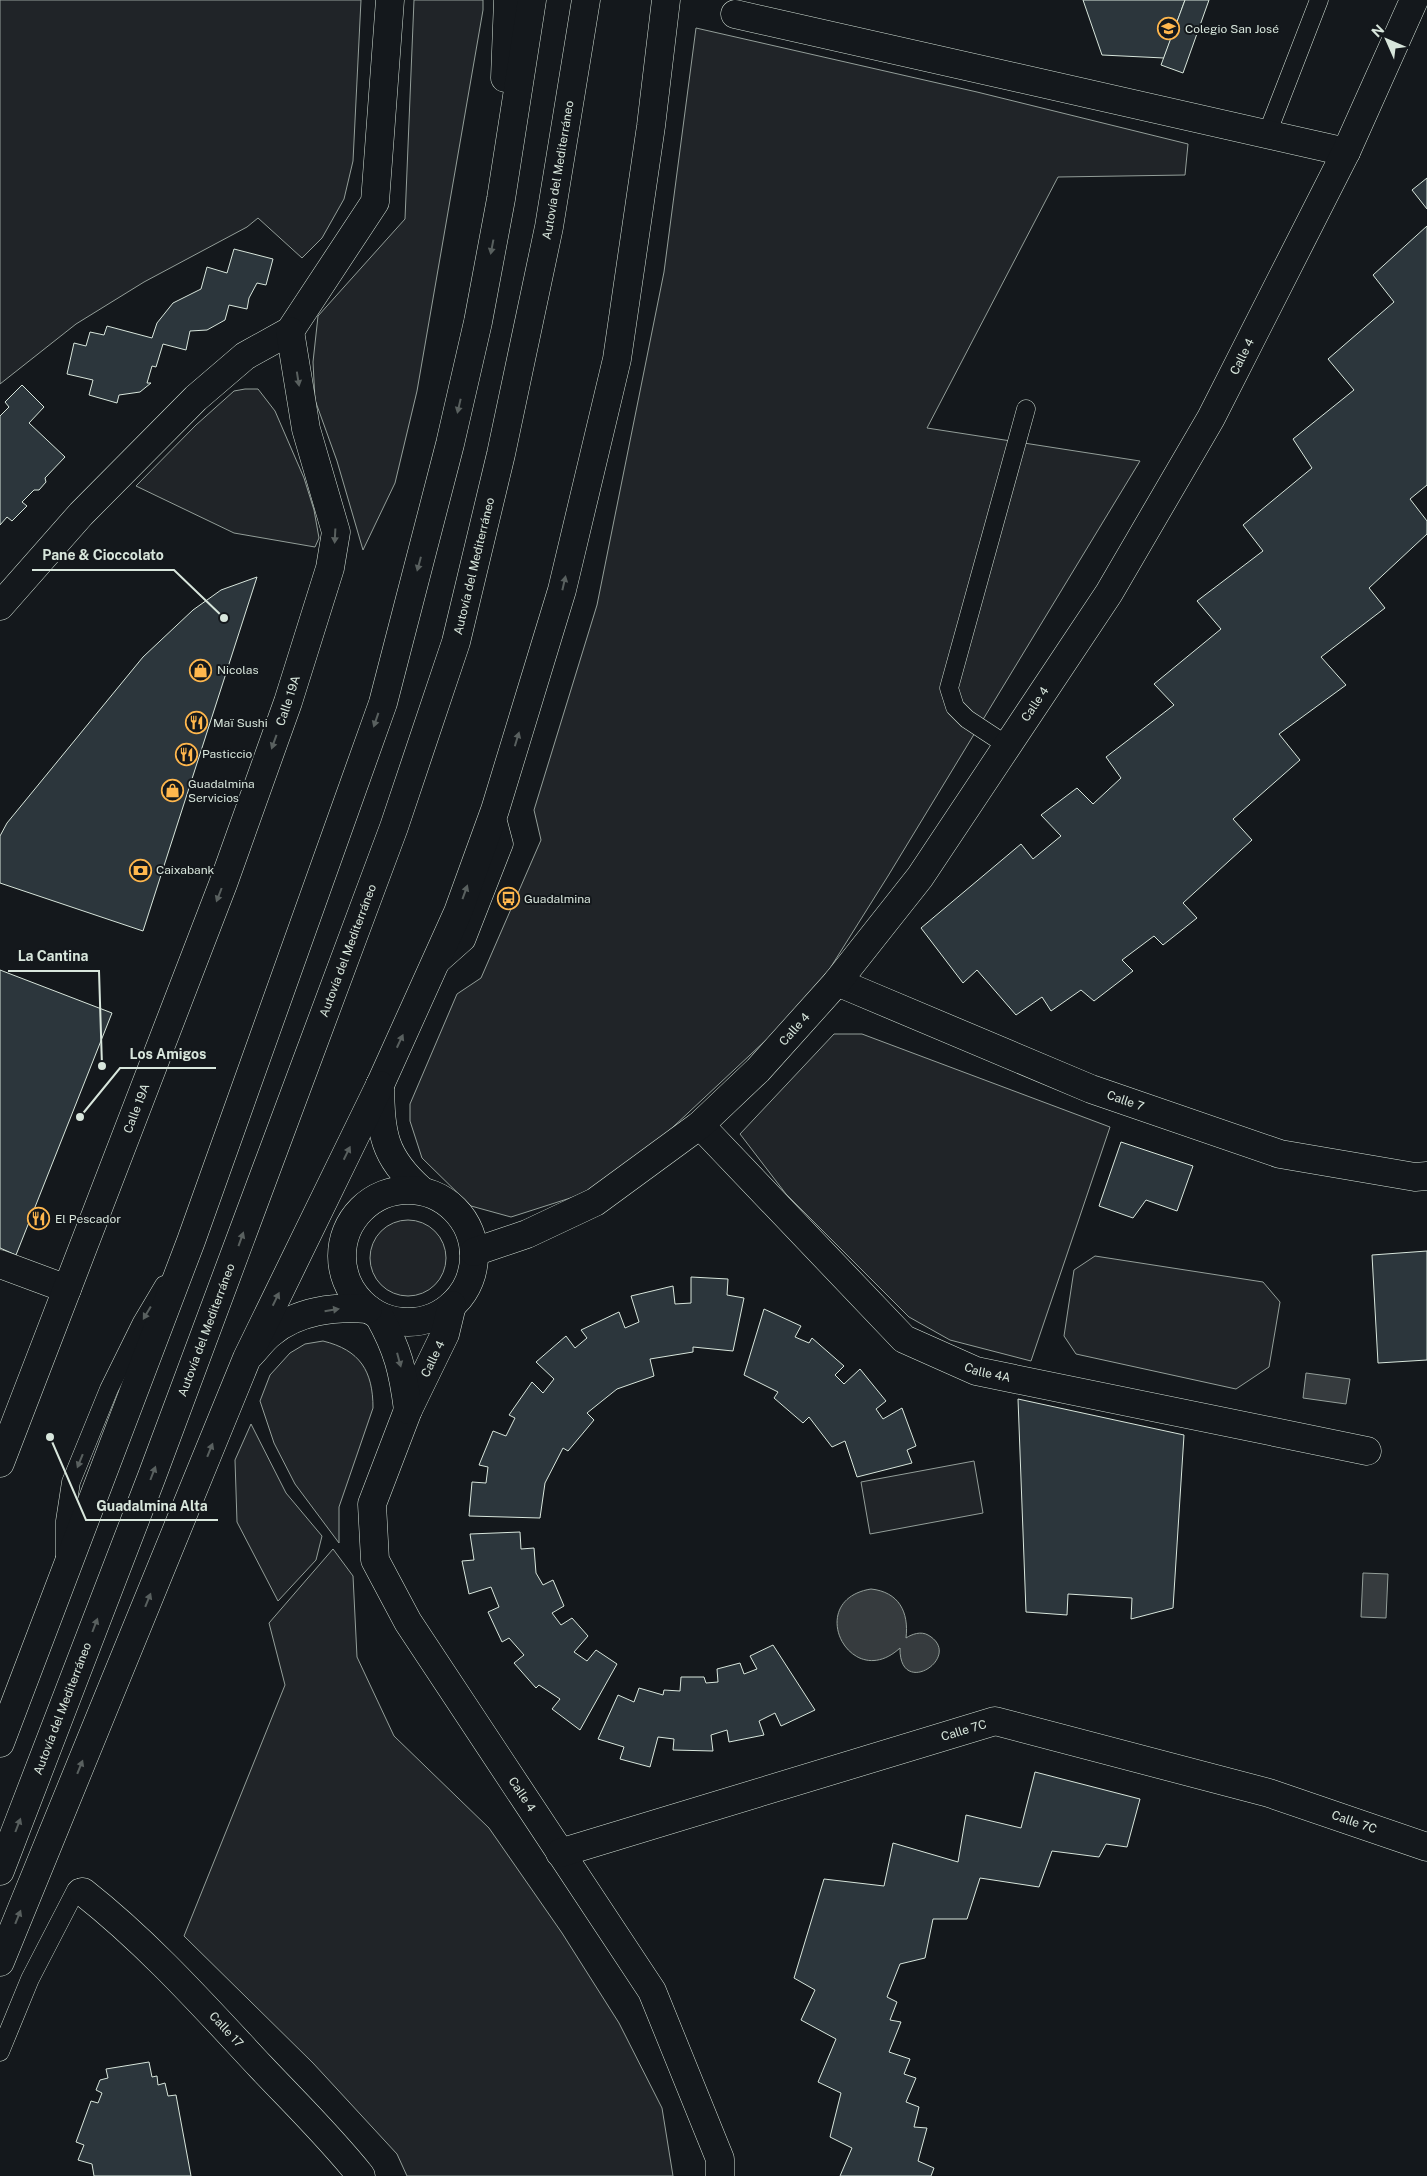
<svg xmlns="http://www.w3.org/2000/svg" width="1427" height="2176" font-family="'Public Sans',sans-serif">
<rect width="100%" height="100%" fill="#14181c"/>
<g fill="#202428" stroke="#939e99">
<polygon points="0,0 361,0 353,161 344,199 322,238 302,258 258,218 247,227 144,282 76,324 0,384"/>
<polygon points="414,0 483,0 483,10 417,391 395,483 363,550 337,461 315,400 313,362 318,316 405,219"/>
<polygon points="696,28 977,92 1188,144 1185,175 1058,177 927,428 1140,461 888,876 812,997 611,1185 511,1217 471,1206 422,1158 410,1121 410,1104 457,994 481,978 541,840 534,810 597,605 664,272"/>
<polygon points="245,389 258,389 275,411 304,478 314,510 319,538 315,547 234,533 136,486 196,425 234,391"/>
<polygon points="834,1034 862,1034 1110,1127 1031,1361 950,1340 909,1317 786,1194 740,1134"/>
<circle cx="408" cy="1258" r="38"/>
<polygon points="1095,1256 1263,1282 1280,1302 1269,1367 1236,1389 1076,1354 1064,1336 1074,1270"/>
<path d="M323,1341C360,1350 373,1371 373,1408L339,1507V1543L295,1484L274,1443L260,1401L270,1375L290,1353L305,1344Z"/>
<polygon points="251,1424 286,1493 322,1536 316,1560 278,1601 237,1522 235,1460"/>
<polygon points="974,1461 983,1513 870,1534 861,1482"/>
<polygon points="333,1549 353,1576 357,1657 394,1736 489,1828 562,1933 619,2023 662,2108 673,2176 407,2176 397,2154 313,2063 184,1936 285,1685 269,1623"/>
</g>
<g fill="#363b3e" stroke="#939e99">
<polygon points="1306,1373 1350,1379 1346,1404 1303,1398"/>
<polygon points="1363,1573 1388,1574 1386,1618 1361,1617"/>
<path d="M871,1589C899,1592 909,1612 906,1638C912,1634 921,1631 928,1635C965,1656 899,1700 900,1648C850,1694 803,1600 871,1589Z"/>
</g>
<g fill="#2c363c" stroke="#d8e6dc">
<polygon points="1083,0 1185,0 1164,58 1102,55"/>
<polygon points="1185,0 1209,0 1183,73 1161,65"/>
<polygon points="1427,178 1427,209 1412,190"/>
<polygon points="1427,226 1427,485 1410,499 1427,521 1427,534 1369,588 1385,608 1321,657 1346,685 1279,734 1300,760 1233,819 1252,840 1183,903 1197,918 1163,945 1154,936 1122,960 1133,971 1094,1001 1081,990 1051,1011 1042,997 1016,1015 977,970 963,983 921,928 1021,844 1033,859 1061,836 1041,815 1077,788 1093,804 1121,778 1106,757 1174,705 1154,684 1221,629 1197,601 1263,551 1243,525 1312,468 1293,439 1354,390 1328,359 1394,302 1373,275"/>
<polygon points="234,249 273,259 266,285 257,283 249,298 247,309 229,305 225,320 207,330 190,331 186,350 163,344 156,367 152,366 147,383 151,383 140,392 119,395 117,403 89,395 93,380 67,374 74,343 86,346 90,332 104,335 107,326 152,338 157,323 173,303 201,289 207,267 227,273"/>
<polygon points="22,385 44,407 29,423 65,457 45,478 46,482 39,490 34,490 22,502 27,506 12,521 7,517 0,525 0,416 9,407 5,402"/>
<polygon points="257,577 143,931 0,883 0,836 7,823 143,657 193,610 221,590"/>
<polygon points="0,970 112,1013 16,1255 0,1248"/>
<polygon points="1121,1142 1193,1166 1177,1211 1146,1200 1133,1218 1099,1206"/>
<polygon points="1427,1251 1427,1360 1378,1363 1372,1255"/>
<polygon points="691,1277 728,1279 727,1295 744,1298 733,1351 693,1347 693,1352 650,1359 654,1376 617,1389 587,1413 594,1420 568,1451 563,1448 545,1483 540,1518 469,1516 472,1482 486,1483 488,1467 479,1465 493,1431 506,1436 515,1418 509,1415 532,1382 543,1393 554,1379 536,1362 566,1336 575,1348 587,1338 581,1330 619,1312 625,1328 639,1322 631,1296 673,1286 675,1304 691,1303"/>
<polygon points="764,1309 801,1326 795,1337 809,1343 812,1338 844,1366 835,1375 844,1384 860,1369 886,1401 876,1409 883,1419 902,1408 916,1446 907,1450 912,1463 857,1477 845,1441 832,1447 809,1417 803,1423 774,1398 778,1392 744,1375"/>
<polygon points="1018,1399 1184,1435 1173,1608 1131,1619 1132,1598 1068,1594 1067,1615 1026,1612"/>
<polygon points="520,1532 521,1549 534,1548 536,1573 543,1585 553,1580 564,1606 552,1613 561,1625 572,1618 588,1636 574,1652 587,1661 596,1650 617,1664 580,1730 552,1709 560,1699 539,1685 536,1688 514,1663 524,1655 509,1638 502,1642 488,1612 499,1607 491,1587 469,1594 462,1561 474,1560 470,1534"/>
<polygon points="773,1645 815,1710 781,1726 775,1713 759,1721 764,1735 729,1742 727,1730 711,1735 713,1751 673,1750 674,1739 658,1737 650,1767 620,1759 624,1747 598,1739 618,1695 634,1702 639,1688 663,1695 664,1690 680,1691 681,1677 704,1677 706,1683 718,1682 717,1669 740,1663 744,1674 757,1669 750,1656"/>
<polygon points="1035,1772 1140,1799 1127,1847 1106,1844 1099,1857 1052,1851 1039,1887 980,1878 967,1919 933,1919 925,1958 900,1964 887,1997 897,2002 890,2020 901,2022 889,2052 910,2059 904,2074 916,2078 906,2102 919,2107 914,2127 927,2128 918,2161 934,2168 931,2176 840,2176 852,2148 830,2137 841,2093 818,2082 836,2039 801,2020 815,1990 794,1978 824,1879 884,1886 893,1843 958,1862 966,1815 1021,1828"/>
<polygon points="149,2062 152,2077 157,2076 158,2085 165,2083 168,2096 176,2095 191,2176 94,2176 92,2164 78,2160 84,2145 76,2142 91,2101 98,2103 102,2093 96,2090 100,2080 108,2078 106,2069"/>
</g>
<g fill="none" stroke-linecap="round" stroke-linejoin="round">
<defs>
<g id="lane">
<polyline points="1267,134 1319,0"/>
<polyline points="1008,746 967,719 955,707 949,688 1026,409"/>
<polyline points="439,965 466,941 504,844 495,810"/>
<polyline points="65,1557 65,1521 71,1482 109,1389 142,1322 164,1285"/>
<polyline points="0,2052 30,1979 76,1890 78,1888 83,1892"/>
</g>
<g id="street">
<polyline points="735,14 1346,152"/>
<polyline points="0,606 81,514 196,398 245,356 290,331 375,202 390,0"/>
<path id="s1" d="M837,982L1091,1089L1280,1154L1415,1177L1427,1176"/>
<path d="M380,1085C381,1134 383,1156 421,1190"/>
<path id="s2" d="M700,1125L904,1339L976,1371L1367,1451"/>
<circle cx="408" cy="1256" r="66"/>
<path id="s3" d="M474,1252L527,1234L595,1202L700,1125L758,1070L837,982L920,877L1109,593L1211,418L1346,152L1414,0"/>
<polyline points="0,1264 67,1289"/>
<path id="s4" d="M452,1305L445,1334L408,1410L372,1504L375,1560L408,1622L652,1991L720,2159V2176"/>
<path d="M379,1316C398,1350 403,1371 408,1410"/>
<path d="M250,1355C257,1348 263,1339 271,1333C297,1311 335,1306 368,1309"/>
<path id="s5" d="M0,1463L223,884L288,702L330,568L336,532L306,429L290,331"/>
<path id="s6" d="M560,1853L995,1721L1269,1793L1427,1847"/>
<path id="s7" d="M83,1892C149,1944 204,2006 261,2067C295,2103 330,2137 361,2176"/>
</g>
<polyline id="secondary" points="380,1085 458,912 495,810 562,590 617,359 651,126 666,0"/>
<g id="highway">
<polyline points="505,78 508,0"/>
<polyline points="0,1743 191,1241 383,703 450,444 478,322 501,199 532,0"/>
<path id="s8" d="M0,1871L152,1476L394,827L456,642L501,454L549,227L586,0"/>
<polyline points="0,1962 247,1358 380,1085"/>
</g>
</defs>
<use href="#lane" stroke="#d8e6dc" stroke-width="19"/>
<use href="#street" stroke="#d8e6dc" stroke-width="29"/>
<use href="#secondary" stroke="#d8e6dc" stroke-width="29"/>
<use href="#highway" stroke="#d8e6dc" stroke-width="29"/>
<use href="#lane" stroke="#14181c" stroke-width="18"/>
<use href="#street" stroke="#14181c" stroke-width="28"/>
<use href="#secondary" stroke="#14181c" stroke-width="28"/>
<use href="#highway" stroke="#14181c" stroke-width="28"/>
</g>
<defs><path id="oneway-solid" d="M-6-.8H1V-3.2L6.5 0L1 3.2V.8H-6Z" transform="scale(1.25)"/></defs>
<g fill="#59605f">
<use href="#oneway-solid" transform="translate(492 247) rotate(101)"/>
<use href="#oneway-solid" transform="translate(298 379) rotate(81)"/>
<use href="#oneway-solid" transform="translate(459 406) rotate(103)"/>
<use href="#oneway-solid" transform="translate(335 536) rotate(93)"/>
<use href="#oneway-solid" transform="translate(419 564) rotate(105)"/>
<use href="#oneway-solid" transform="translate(564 583) rotate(-77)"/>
<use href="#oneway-solid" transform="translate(376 720) rotate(109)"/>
<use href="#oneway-solid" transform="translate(517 739) rotate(-73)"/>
<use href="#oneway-solid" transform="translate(274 742) rotate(110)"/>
<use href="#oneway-solid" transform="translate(465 892) rotate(-70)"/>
<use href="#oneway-solid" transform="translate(219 895) rotate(111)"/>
<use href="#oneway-solid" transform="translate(400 1041) rotate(-65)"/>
<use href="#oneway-solid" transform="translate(347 1153) rotate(-64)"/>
<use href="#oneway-solid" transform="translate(241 1239) rotate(-70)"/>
<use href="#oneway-solid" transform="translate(276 1299) rotate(-64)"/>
<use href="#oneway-solid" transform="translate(332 1310) rotate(-9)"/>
<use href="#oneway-solid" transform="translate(147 1313) rotate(121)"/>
<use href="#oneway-solid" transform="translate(399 1360) rotate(75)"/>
<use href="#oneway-solid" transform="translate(210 1450) rotate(-68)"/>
<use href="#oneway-solid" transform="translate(80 1461) rotate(112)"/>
<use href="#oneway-solid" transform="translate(153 1473) rotate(-69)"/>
<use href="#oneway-solid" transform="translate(148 1600) rotate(-68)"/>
<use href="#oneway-solid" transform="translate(95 1625) rotate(-69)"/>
<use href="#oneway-solid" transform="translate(80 1767) rotate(-68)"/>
<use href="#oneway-solid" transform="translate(18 1825) rotate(-69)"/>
<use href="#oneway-solid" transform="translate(18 1917) rotate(-68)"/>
</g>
<defs>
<symbol id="school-ring" viewBox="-11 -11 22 22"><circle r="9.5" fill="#14181c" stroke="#ffb74d" stroke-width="1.5"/><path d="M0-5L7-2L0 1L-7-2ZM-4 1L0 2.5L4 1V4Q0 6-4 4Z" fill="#ffb74d"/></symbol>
<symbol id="shop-ring" viewBox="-11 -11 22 22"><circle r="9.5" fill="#14181c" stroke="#ffb74d" stroke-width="1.5"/><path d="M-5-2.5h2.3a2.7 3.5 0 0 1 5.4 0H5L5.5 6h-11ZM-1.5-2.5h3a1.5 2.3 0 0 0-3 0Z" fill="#ffb74d"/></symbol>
<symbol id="restaurant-ring" viewBox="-11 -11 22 22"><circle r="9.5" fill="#14181c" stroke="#ffb74d" stroke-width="1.5"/><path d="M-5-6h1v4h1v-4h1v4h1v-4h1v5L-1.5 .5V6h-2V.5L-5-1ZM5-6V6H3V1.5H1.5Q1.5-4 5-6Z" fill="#ffb74d"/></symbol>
<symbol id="bank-ring" viewBox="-11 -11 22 22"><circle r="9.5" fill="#14181c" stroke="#ffb74d" stroke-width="1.5"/><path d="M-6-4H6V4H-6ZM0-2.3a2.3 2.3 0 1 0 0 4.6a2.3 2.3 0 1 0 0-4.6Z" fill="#ffb74d"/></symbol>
<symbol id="bus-ring" viewBox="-11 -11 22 22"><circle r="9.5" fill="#14181c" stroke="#ffb74d" stroke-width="1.5"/><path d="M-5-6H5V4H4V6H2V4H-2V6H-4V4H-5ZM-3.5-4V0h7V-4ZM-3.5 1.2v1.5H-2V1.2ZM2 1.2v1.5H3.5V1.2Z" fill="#ffb74d"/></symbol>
</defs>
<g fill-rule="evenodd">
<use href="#school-ring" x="1156" y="16" width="25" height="25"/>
<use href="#shop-ring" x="188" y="658" width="25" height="25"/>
<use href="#restaurant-ring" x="184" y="710" width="25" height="25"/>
<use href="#restaurant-ring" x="174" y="742" width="25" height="25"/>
<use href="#shop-ring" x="160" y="778" width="25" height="25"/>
<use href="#bank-ring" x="128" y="858" width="25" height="25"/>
<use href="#bus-ring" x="496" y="886" width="25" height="25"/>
<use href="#restaurant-ring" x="26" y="1206" width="25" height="25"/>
</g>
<g text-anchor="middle" stroke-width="4" stroke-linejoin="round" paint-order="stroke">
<g font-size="12" fill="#d8e6dc" stroke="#14181c" text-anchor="start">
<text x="1185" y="33">Colegio San José</text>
<text x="217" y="674">Nicolas</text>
<text x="213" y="727">Maï Sushi</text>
<text x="202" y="758">Pasticcio</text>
<text x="188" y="788">Guadalmina<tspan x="188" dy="14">Servicios</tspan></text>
<text x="156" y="874">Caixabank</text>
<text x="524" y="903">Guadalmina</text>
<text x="55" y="1223">El Pescador</text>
</g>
<g font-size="12" fill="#d8e6dc" stroke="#14181c">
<text dy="4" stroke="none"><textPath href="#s8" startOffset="1794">Autovía del Mediterráneo</textPath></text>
<text dy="4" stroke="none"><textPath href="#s3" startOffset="1206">Calle 4</textPath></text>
<text dy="4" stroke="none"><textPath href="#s8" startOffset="1389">Autovía del Mediterráneo</textPath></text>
<text dy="4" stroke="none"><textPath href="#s5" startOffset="815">Calle 19A</textPath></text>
<text dy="4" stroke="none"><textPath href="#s3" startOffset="801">Calle 4</textPath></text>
<text dy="4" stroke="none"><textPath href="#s8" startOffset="984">Autovía del Mediterráneo</textPath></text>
<text dy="4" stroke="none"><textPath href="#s3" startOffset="396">Calle 4</textPath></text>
<text dy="4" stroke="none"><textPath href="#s1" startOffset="312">Calle 7</textPath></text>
<text dy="4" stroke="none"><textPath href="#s5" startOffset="380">Calle 19A</textPath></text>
<text dy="4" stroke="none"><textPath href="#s8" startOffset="579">Autovía del Mediterráneo</textPath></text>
<text transform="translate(433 1359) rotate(-64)" y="4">Calle 4</text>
<text dy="4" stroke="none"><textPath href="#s2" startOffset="386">Calle 4A</textPath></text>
<text dy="4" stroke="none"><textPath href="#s8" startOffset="174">Autovía del Mediterráneo</textPath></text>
<text dy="4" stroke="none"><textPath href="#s6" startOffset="422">Calle 7C</textPath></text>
<text dy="4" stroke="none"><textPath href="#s4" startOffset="548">Calle 4</textPath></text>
<text dy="4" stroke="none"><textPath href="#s6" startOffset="828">Calle 7C</textPath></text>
<text dy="4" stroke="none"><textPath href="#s7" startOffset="199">Calle 17</textPath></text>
</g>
</g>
<path fill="none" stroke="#d8e6dc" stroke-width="2" d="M224 618L174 570H32M102 1066L99 971H8M80 1117L120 1068H216M50 1437L86 1520H218"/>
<g fill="#d8e6dc" stroke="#14181c" stroke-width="2">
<circle cx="224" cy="618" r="5"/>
<circle cx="102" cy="1066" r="5"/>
<circle cx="80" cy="1117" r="5"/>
<circle cx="50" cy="1437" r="5"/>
</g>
<g font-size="14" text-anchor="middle" font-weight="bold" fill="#d8e6dc" stroke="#14181c" stroke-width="4" stroke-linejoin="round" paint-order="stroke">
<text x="103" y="560">Pane &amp; Cioccolato</text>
<text x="53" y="961">La Cantina</text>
<text x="168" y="1059">Los Amigos</text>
<text x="152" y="1511">Guadalmina Alta</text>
</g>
<g transform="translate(1387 40) rotate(315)" stroke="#14181c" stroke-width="4" paint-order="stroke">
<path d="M0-4L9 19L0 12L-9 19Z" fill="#d8e6dc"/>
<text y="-8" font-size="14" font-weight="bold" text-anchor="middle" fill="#d8e6dc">N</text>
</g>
</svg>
